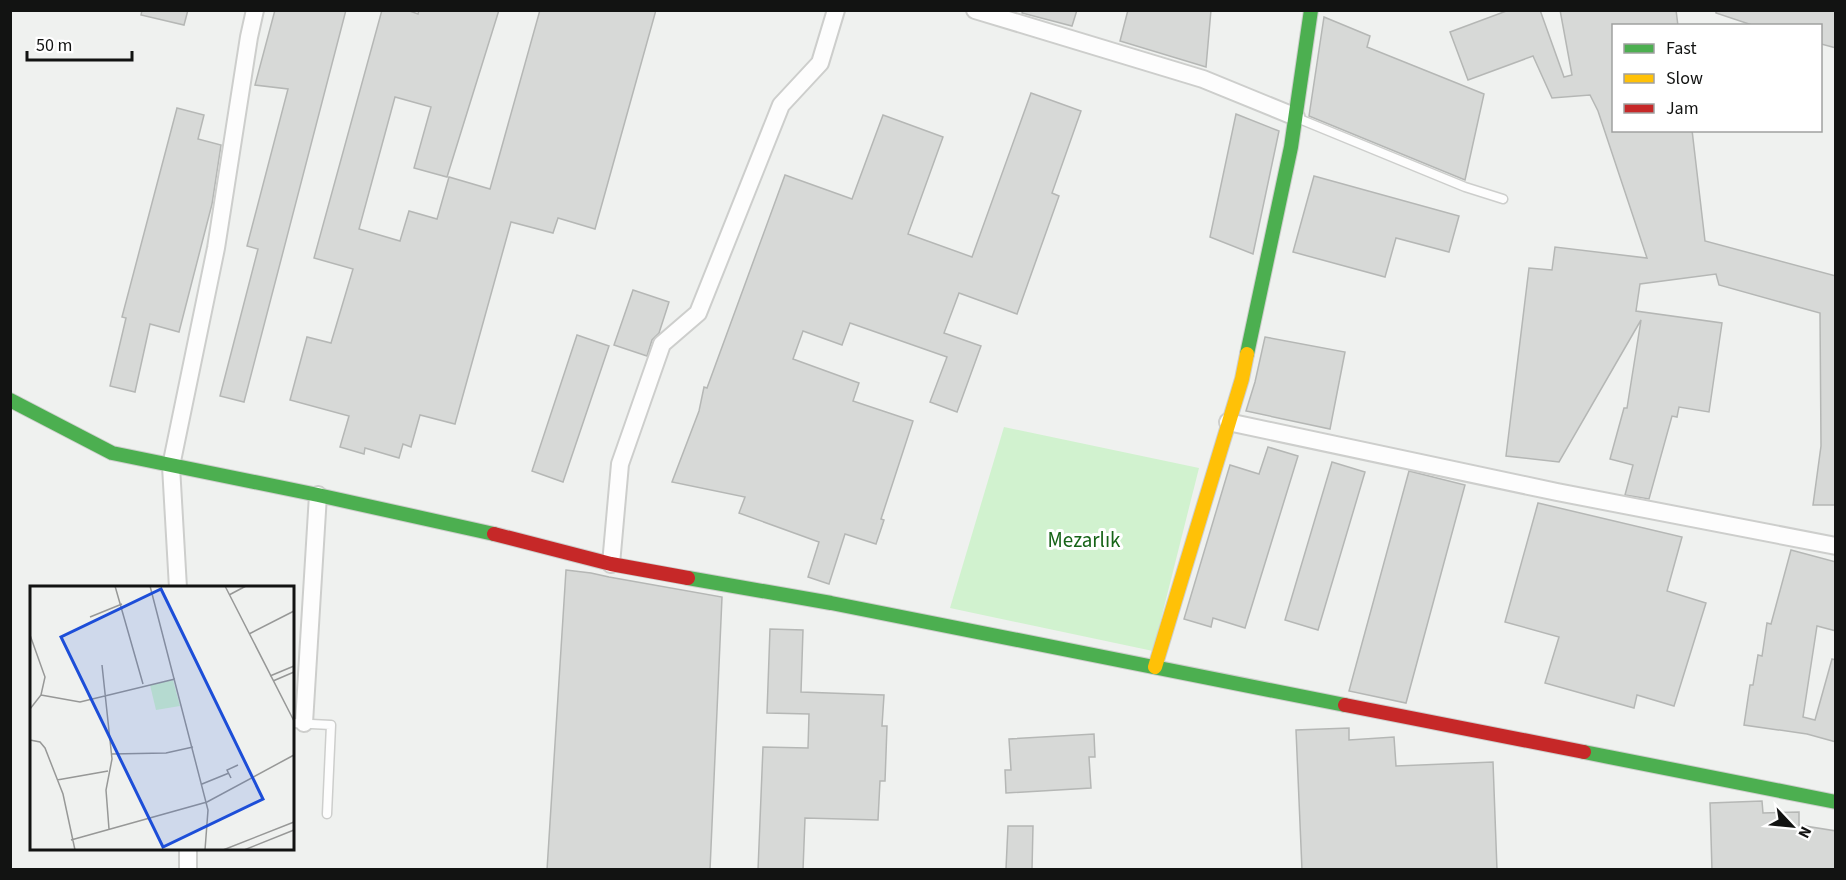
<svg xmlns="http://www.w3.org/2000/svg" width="1846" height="880" font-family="'Source Sans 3',sans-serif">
<rect width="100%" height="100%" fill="#eff1ef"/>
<polygon fill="#d1f2cf" points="1004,427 1199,468 1153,651 950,608"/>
<g fill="#d7d9d7" stroke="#b5b7b5" stroke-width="1.5">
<polygon points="142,10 188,10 184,25 141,15"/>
<polygon points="275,10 346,10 244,402 220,396 258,249 247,246 288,89 255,85"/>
<polygon points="382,10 407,10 418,14 419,10 499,10 447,177 414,168 431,107 395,97 359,229 400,241 409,211 437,219 449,177 490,189 540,10 656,10 595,229 558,218 553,233 511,222 455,424 420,415 411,447 403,444 399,458 365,448 364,454 340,447 349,416 290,400 307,337 331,343 353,269 314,258"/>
<polygon points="1023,10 1077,10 1072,26 1022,13"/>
<polygon points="1128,10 1211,10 1206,67 1120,41"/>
<polygon points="1509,10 1540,10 1564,77 1572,75 1560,10 1676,10 1678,26 1614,26 1614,130 1692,130 1705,241 1836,276 1836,505 1813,505 1821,446 1820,313 1719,285 1716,274 1640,284 1636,311 1722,323 1709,412 1679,407 1677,417 1672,416 1649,499 1625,495 1633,465 1610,459 1624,408 1627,408 1641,320 1559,462 1506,456 1529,268 1552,270 1555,247 1647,258 1598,111 1590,95 1552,98 1533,56 1468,80 1450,32"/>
<polygon points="1716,10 1836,10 1836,48 1821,44 1821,26 1755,26 1716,13"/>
<polygon points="1324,17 1370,36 1367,47 1484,94 1465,180 1309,116"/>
<polygon points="1031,93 1081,111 1052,193 1059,196 1017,314 959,293 944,333 981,346 957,412 930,402 947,357 850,323 842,345 803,331 793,359 859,383 853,401 913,421 881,519 884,520 876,544 845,534 829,584 808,577 819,542 739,513 745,497 672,482 699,411 704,387 707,388 785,175 852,199 883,115 943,137 908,234 972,257"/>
<polygon points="177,108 204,115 198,139 221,145 212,204 179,332 150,324 135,392 110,386 126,318 122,317"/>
<polygon points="1236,114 1279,131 1253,254 1210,237"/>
<polygon points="1314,176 1459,216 1449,252 1396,238 1385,277 1293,252"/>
<polygon points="633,290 669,302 659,333 652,340 647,356 614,345"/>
<polygon points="577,335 609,346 563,482 532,471"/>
<polygon points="1265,337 1345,352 1330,429 1246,411 1255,382"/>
<polygon points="1268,447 1298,456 1245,628 1213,618 1211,627 1184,619 1230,465 1259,474"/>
<polygon points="1332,462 1365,472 1318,630 1285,620"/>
<polygon points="1409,471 1465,485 1406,703 1349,691"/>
<polygon points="1538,503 1682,537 1667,591 1706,603 1674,706 1637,695 1634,708 1545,683 1559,637 1505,622"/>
<polygon points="1791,550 1836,562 1836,631 1817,626 1803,717 1815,720 1832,659 1836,660 1836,742 1807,734 1744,725 1750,685 1753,685 1758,655 1762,656 1767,623 1771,624"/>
<polygon points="566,570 591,573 609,577 722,597 710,870 547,870"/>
<polygon points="770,629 803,630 801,692 884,695 882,726 887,726 886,754 885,781 880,781 878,820 805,818 803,870 758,870 763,747 808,748 809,714 767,713"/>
<polygon points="1349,728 1349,740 1394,737 1396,766 1493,762 1497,870 1302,870 1296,730"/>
<polygon points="1094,734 1095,757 1089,757 1091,788 1006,793 1005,770 1011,770 1009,739"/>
<polygon points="1762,801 1763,813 1799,812 1799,825 1836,831 1836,870 1712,870 1710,803"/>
<polygon points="1008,826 1033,826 1032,870 1006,869"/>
</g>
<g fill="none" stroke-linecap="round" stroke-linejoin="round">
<defs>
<g id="lane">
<polyline points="1297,118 1465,187 1503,199"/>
<polyline points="292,723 331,725 327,814"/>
</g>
<g id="street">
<polyline points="975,10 1203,79 1296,117"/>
<polyline points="1228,422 1557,492 1836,546"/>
<polyline points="611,564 620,464 662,344 698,313 781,105 820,63 836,10"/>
<polyline points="178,588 171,466 216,248 249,37 255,10"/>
<polyline points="304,723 318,495"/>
<polyline points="188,848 188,870"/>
</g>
<g id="fast">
<polyline points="1247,354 1291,147 1311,10"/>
<polyline points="10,400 112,453 318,495 494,534"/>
<polyline points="688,578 831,603 1345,705"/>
<polyline points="1584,752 1836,802"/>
</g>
<polyline id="slow" points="1155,667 1242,379 1247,354"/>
<g id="jam">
<polyline points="494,534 611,564 688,578"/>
<polyline points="1345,705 1584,752"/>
</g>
</defs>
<use href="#lane" stroke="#cdcecc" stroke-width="11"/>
<use href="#street" stroke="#cdcecc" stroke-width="20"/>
<use href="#fast" stroke="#cdcecc" stroke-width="16"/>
<use href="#slow" stroke="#cdcecc" stroke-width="16"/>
<use href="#jam" stroke="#cdcecc" stroke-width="16"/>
<use href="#lane" stroke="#fdfdfd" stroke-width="8"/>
<use href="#street" stroke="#fdfdfd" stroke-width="16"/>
<use href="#fast" stroke="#4caf50" stroke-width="14"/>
<use href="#slow" stroke="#ffc107" stroke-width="14"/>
<use href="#jam" stroke="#c62828" stroke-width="14"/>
</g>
<g text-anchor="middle" stroke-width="6" stroke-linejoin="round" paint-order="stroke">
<g font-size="21" fill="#176418" stroke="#fff">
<text x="1084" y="547">Mezarlık</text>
</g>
</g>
<g transform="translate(30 586)">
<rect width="264" height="264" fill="#eff1ef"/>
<path d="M143,94L150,120L126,124L120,99Z" fill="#d1f2cf"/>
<path fill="none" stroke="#979897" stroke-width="1.5" d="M85,0L113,98M120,0L178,224L175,264M195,0L264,135M199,9L216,0M60,31L92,18M219,48L264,25M0,49L15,91L11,109L0,123M72,79L82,173L76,204L79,243M240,90L264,80M243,95L264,86M11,109L50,116L145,93M0,154L10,156L15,162L33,208L45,264M81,168L136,167L163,161M201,192L197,184L208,179M27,194L78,185M172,198L199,187M41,254L177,216L264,169M193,264L264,236M214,264L264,244"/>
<path fill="#1d4ed8" fill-opacity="0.15" stroke="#1d4ed8" stroke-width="3" d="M131,3L233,213L133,261L31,51Z"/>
<rect width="264" height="264" fill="none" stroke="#121312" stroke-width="3"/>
</g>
<rect width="1846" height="880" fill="none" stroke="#121312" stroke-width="24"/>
<rect x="1612" y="24" width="210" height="108" fill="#ffffff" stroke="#a0a1a0" stroke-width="1.5"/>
<rect x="1624" y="44" width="30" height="9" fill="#4caf50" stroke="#a0a1a0" stroke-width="1.5"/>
<text x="1666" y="54" font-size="18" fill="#121312">Fast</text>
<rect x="1624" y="74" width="30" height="9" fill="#ffc107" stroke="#a0a1a0" stroke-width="1.5"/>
<text x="1666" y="84" font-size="18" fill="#121312">Slow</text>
<rect x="1624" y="104" width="30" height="9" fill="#c62828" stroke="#a0a1a0" stroke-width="1.5"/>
<text x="1666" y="114" font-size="18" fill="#121312">Jam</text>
<g transform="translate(1792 826) rotate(116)" stroke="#ffffff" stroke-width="4.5" paint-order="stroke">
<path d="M0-4.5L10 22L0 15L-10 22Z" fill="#121312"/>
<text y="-9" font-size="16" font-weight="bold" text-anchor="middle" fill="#121312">N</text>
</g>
<path d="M27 51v9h105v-9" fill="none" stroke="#121312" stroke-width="3"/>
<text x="36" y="51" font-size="18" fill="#121312" stroke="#ffffff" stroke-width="4.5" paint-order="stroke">50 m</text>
</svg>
